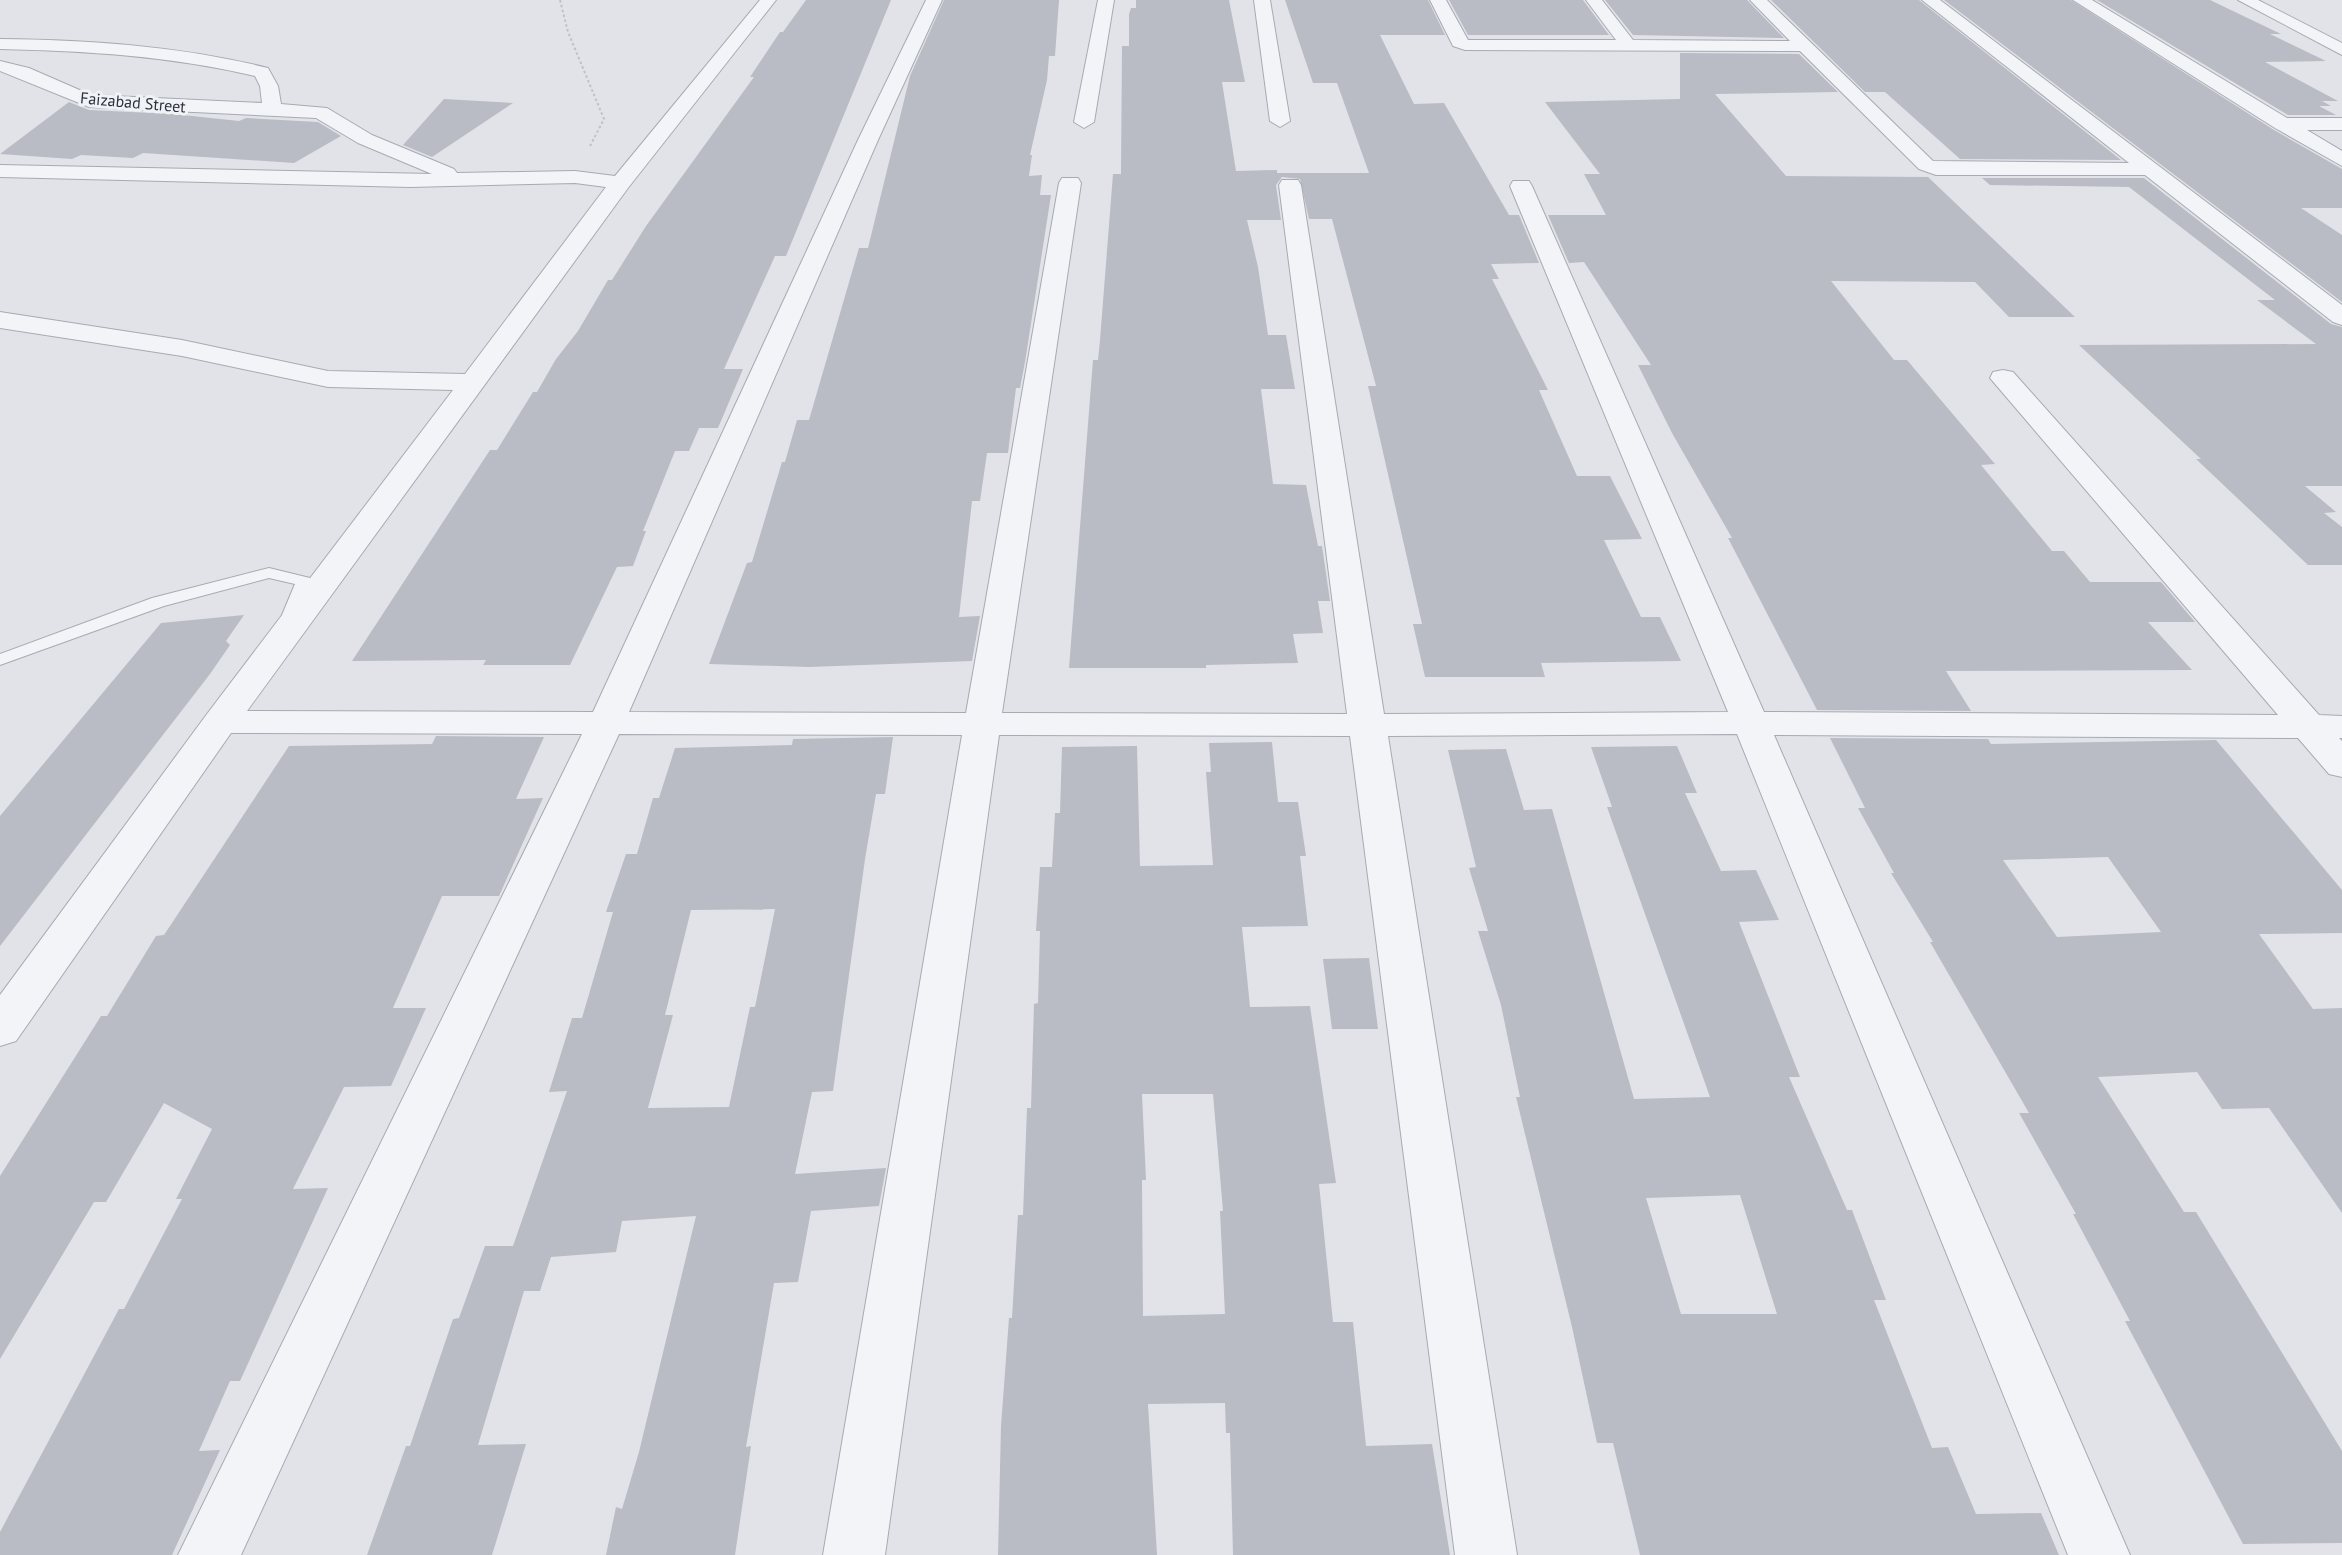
<svg xmlns="http://www.w3.org/2000/svg" width="2342" height="1555" font-family="'PT Sans',sans-serif">
<rect width="100%" height="100%" fill="#e1e3e8"/>
<g fill="#b9bcc4" fill-rule="evenodd">
<polygon points="806,0 891,0 786,256 775,256 724,369 743,369 718,428 699,428 689,451 675,451 643,531 646,531 633,566 617,567 570,665 483,665 486,660 352,661 490,450 497,450 533,392 537,392 556,359 578,331 608,280 612,280 646,226 754,77 750,77 780,32 783,32"/>
<polygon points="944,0 1059,0 1055,56 1049,56 1047,80 1030,155 1032,155 1029,176 1042,175 1040,195 1051,195 1025,362 1020,388 1016,388 1008,453 987,453 980,501 972,501 959,617 980,616 972,661 809,667 709,664 747,563 752,562 782,462 785,462 797,420 809,420 859,248 868,248 910,76"/>
<polygon points="1136,0 1229,0 1245,82 1222,82 1236,171 1277,170 1277,173 1369,173 1337,83 1313,83 1285,0 1428,0 1445,35 1380,35 1414,104 1444,103 1509,215 1519,215 1539,263 1491,264 1499,279 1492,279 1548,390 1539,390 1577,476 1610,476 1642,539 1604,540 1641,617 1660,617 1681,661 1541,663 1545,677 1425,677 1413,624 1422,624 1368,386 1376,386 1332,219 1309,219 1300,179 1282,177 1276,185 1281,220 1247,220 1258,267 1268,335 1286,335 1295,389 1261,389 1273,484 1306,485 1318,546 1322,546 1330,601 1318,601 1323,633 1293,634 1298,663 1206,665 1206,668 1069,668 1093,360 1098,360 1100,340 1113,174 1121,174 1122,46 1129,46 1129,14 1131,8 1136,8"/>
<polygon points="1449,0 1583,0 1609,35 1468,35"/>
<polygon points="1605,0 1747,0 1784,38 1633,35"/>
<polygon points="1771,0 1919,0 2121,160 1960,159 1885,92 1865,92"/>
<polygon points="1944,0 2071,0 2274,130 2342,169 2342,208 2301,208 2342,235 2342,302"/>
<polygon points="2097,0 2210,0 2281,34 2270,34 2326,61 2265,62 2338,101 2322,101 2331,106 2319,106 2336,115 2288,115"/>
<polygon points="1680,53 1799,54 1838,92 1715,94 1786,176 1928,177 2075,317 2009,317 1975,282 1831,281 1894,360 1907,360 1995,464 1981,465 2052,551 2064,551 2090,582 2161,582 2195,622 2148,622 2192,670 1946,671 1971,711 1817,710 1728,538 1732,538 1672,433 1638,365 1651,365 1584,262 1569,263 1548,215 1606,215 1584,174 1600,174 1545,102 1680,99"/>
<polygon points="444,99 513,103 432,157 403,145"/>
<polygon points="69,102 89,110 173,114 239,121 246,118 318,122 341,136 294,163 143,153 133,158 81,155 72,159 0,154"/>
<polygon points="1982,178 2144,178 2331,324 2342,327 2342,486 2305,486 2336,512 2324,513 2342,527 2342,565 2308,565 2196,459 2201,459 2079,345 2316,344 2257,300 2275,300 2129,187 1990,185"/>
<polygon points="244,615 226,641 230,645 210,674 0,946 0,816 161,623"/>
<polygon points="436,736 544,737 516,799 543,798 499,896 442,896 393,1008 426,1008 391,1086 344,1087 293,1189 328,1188 240,1381 230,1381 199,1451 220,1450 172,1555 0,1555 0,1532 119,1309 124,1309 182,1199 176,1199 212,1129 164,1103 106,1202 94,1202 0,1359 0,1176 101,1016 107,1016 156,936 164,935 289,746 432,744"/>
<path d="M893,737L885,794H876L865,859L833,1091L812,1092L795,1174L886,1168L879,1206L811,1211L798,1282L774,1283L746,1447L751,1446L735,1555H606L616,1507L622,1509L639,1452L696,1216L622,1221L616,1252L551,1257L540,1291H524L478,1445L526,1444L492,1555H367L406,1446H410L453,1319L459,1318L485,1246H513L567,1091L549,1092L572,1018H582L613,912H606L626,854H637L653,798H659L675,748L792,745L793,739ZM775,909L755,1007H750L729,1107L648,1108L673,1015H665L691,910Z"/>
<path d="M1830,738L1988,739L1991,744L2216,740L2342,890V933L2259,934L2313,1009L2342,1008V1213L2269,1108L2222,1109L2197,1072L2098,1077L2184,1212H2196L2342,1451V1543L2243,1544L2125,1321H2130L2073,1214H2076L2019,1113H2029L1930,942H1933L1891,873H1894L1858,808H1865ZM2108,857L2161,932L2057,937L2003,860Z"/>
<path d="M1272,742L1278,802H1298L1306,856H1300L1308,926L1242,927L1250,1007L1310,1006L1336,1183L1319,1184L1333,1322H1353L1366,1446L1432,1444L1450,1555H1233L1230,1433H1226L1225,1403L1148,1404L1157,1555H998L1001,1426L1009,1318H1012L1018,1215H1023L1027,1108H1031L1034,1004L1038,1003L1040,931H1036L1040,867H1052L1055,813H1060L1062,747L1137,746L1140,866L1213,865L1206,772H1211L1209,743ZM1142,1094H1213L1223,1211H1220L1225,1314L1143,1316L1142,1180H1146Z"/>
<path d="M1677,746L1697,793H1685L1721,871L1756,870L1779,920L1739,922L1800,1077H1789L1847,1210H1852L1886,1300H1874L1932,1448L1948,1447L1976,1514L2041,1513L2059,1555H1640L1613,1443H1597L1572,1327L1516,1097H1520L1501,1005L1478,931H1488L1469,868L1476,867L1448,750L1506,749L1524,810L1552,809L1634,1099L1710,1097L1607,807H1612L1591,747ZM1740,1195L1777,1314H1681L1646,1198Z"/>
<polygon points="1369,958 1378,1029 1332,1029 1323,959"/>
</g>
<g fill="none" stroke-linecap="round" stroke-linejoin="round">
<defs>
<polygon id="lane" points="269,568 310,578 312,581 296,619 284,619 282,615 295,584 269,578 164,606 0,665 0,654 152,598"/>
<g id="street">
<path d="M760,0H776L628,188L247,711L593,712L858,140L926,0H942L878,140L629,712L966,713L1059,183L1062,178H1078L1081,183L1002,713L1347,714L1279,185L1282,180H1298L1301,185L1384,714L1728,712L1510,186L1513,181H1529L1532,186L1764,712L2278,715L1990,378L1993,372L2003,370L2013,372L2319,715L2342,716V738H2339L2342,741V777L2329,774L2298,738L1774,735L2130,1555H2068L1737,734L1388,736L1517,1555H1455L1350,736L999,735L885,1555H823L962,735L619,734L241,1555H178L582,734L231,733L16,1041L0,1046V995L207,714L453,390L328,387L182,356L0,328V312L182,340L328,371L465,374L606,187L575,183L410,187L0,177V165L432,174L358,143L316,118L89,107L0,71V61L29,68L91,95L262,103L260,86L255,76C171,56 86,51 0,49V39C91,40 180,46 268,68L278,86L281,104L327,108L372,135L454,169L457,173L575,171L615,176Z"/>
<polygon points="1098,0 1114,0 1094,122 1084,128 1074,122"/>
<polygon points="1254,0 1270,0 1290,121 1280,127 1270,121"/>
<polygon points="1430,0 1446,0 1468,40 1616,40 1586,0 1602,0 1633,40 1790,41 1750,0 1767,0 1933,161 2129,163 1922,0 1940,0 2342,305 2342,325 2333,322 2145,175 1936,175 1919,169 1800,51 1465,50 1453,46"/>
<polygon points="2073,0 2092,0 2287,118 2342,118 2342,130 2307,130 2342,151 2342,166 2275,128"/>
<polygon points="2238,0 2258,0 2342,43 2342,55"/>
</g>
</defs>
<use href="#lane" stroke="#a7aab2" stroke-width="2"/>
<use href="#street" stroke="#a7aab2" stroke-width="2"/>
<polyline stroke="#bfc1c7" stroke-width="2" stroke-dasharray="2.5 2.5" stroke-linecap="butt" points="560,0 568,32 604,119 589,148"/>
<use href="#lane" fill="#f3f4f7" fill-rule="evenodd"/>
<use href="#street" fill="#f3f4f7" fill-rule="evenodd"/>
</g>
<g text-anchor="middle" stroke-width="6" stroke-linejoin="round" paint-order="stroke">
<g font-size="16" fill="#2b313e" stroke="#f0f2f6">
<text transform="translate(133 102) rotate(5)" y="6">Faizabad Street</text>
</g>
</g>
</svg>
